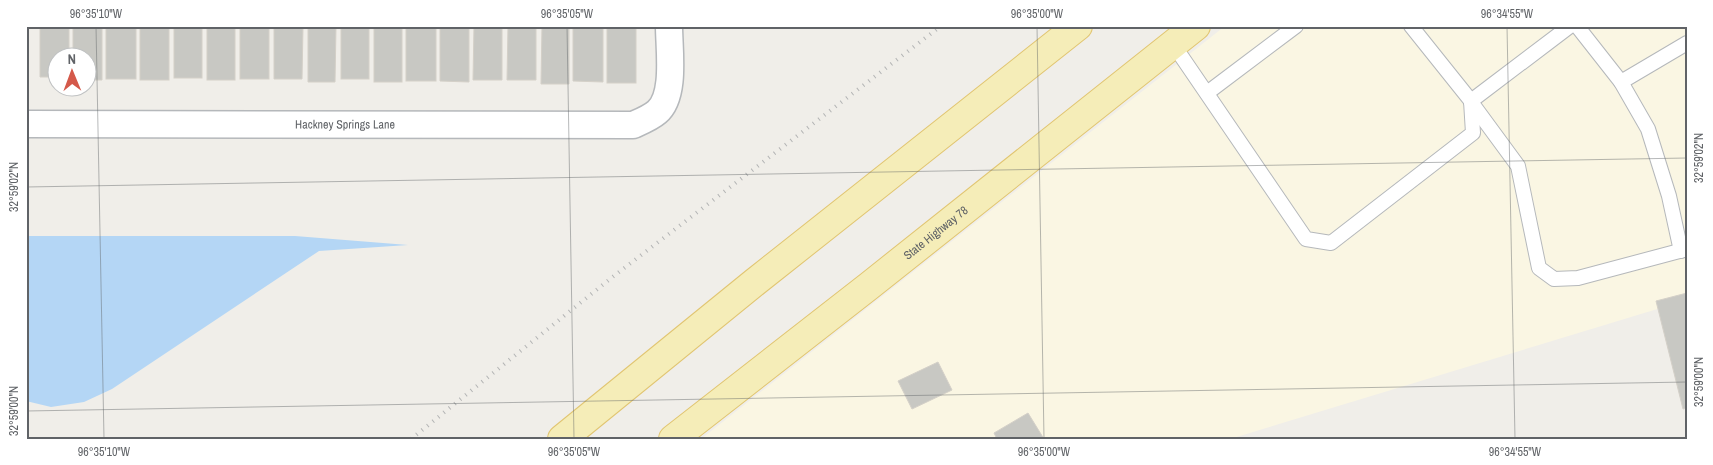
<svg xmlns="http://www.w3.org/2000/svg" width="1713" height="465" font-family="'Archivo Narrow',sans-serif">
<rect width="100%" height="100%" fill="#f0eee9"/>
<polygon fill="#faf6e3" points="1225,26 1687,26 1687,300 1230,439 701,439"/>
<polygon fill="#b4d6f5" points="26,236 295,236 408,245 319,251 112,389 84,402 51,407 26,401"/>
<g fill="#c8c8c3" stroke="#d4d0c8">
<polygon points="40,26 69,26 69,58 58,58 58,77 40,77"/>
<polygon points="73,26 102,26 102,80 88,80 88,58 73,58"/>
<rect x="106" y="26" width="30" height="53"/>
<rect x="140" y="26" width="29" height="54"/>
<rect x="174" y="26" width="28" height="52"/>
<rect x="207" y="26" width="28" height="54"/>
<rect x="240" y="26" width="29" height="53"/>
<polygon points="274,26 303,26 302,79 274,79"/>
<polygon points="308,26 336,26 335,82 308,82"/>
<rect x="341" y="26" width="28" height="53"/>
<rect x="374" y="26" width="28" height="56"/>
<rect x="406" y="26" width="30" height="55"/>
<polygon points="440,26 469,26 469,82 440,81"/>
<polygon points="474,26 502,26 502,80 473,80"/>
<polygon points="508,26 536,26 536,80 507,80"/>
<polygon points="542,26 569,26 569,84 541,84"/>
<polygon points="573,26 603,26 603,82 573,81"/>
<rect x="607" y="26" width="29" height="57"/>
<polygon points="1687,293 1687,408 1683,409 1656,301"/>
<polygon points="938,362 952,390 912,409 898,381"/>
<polygon points="1028,413 1044,439 997,439 994,433"/>
</g>
<g fill="none" stroke-linecap="round" stroke-linejoin="round">
<defs>
<g id="service">
<polyline points="1411,26 1471,101 1570,26"/>
<polyline points="1577,26 1621,82 1687,43"/>
<polyline points="1173,44 1306,239 1331,243 1473,133 1471,101"/>
<polyline points="1621,82 1648,129 1669,196 1681,251"/>
<polyline points="1207,93 1296,26"/>
<polyline points="1471,102 1518,166 1539,268 1554,279 1578,278 1687,249"/>
</g>
<g id="minor">
<path id="s1" d="M26,124L633,125C642,121 650,118 657,112C676,96 669,50 669,26"/>
</g>
<g id="primary">
<polyline points="562,439 755,282 1078,26"/>
<path id="s2" d="M673,439L869,286L1196,26"/>
</g>
</defs>
<use href="#service" stroke="#b5b8bb" stroke-width="16"/>
<use href="#minor" stroke="#b5b8bb" stroke-width="29"/>
<use href="#primary" stroke="#e1c571" stroke-width="30"/>
<use href="#service" stroke="#fff" stroke-width="14"/>
<use href="#minor" stroke="#fff" stroke-width="26"/>
<use href="#primary" stroke="#f5edb8" stroke-width="28"/>
<polyline stroke="#b4b5b5" stroke-width="4" stroke-dasharray="1 6" stroke-linecap="butt" points="411,439 610,279 941,26"/>
</g>
<path fill="none" stroke="#606367" stroke-width="1" stroke-opacity="0.45" d="M96,26L104,439M567,26L574,439M1037,26L1044,439M1507,26L1515,439M26,187L1687,158M26,411L1687,382"/>
<g text-anchor="middle" stroke-width="5" stroke-linejoin="round" paint-order="stroke">
<g font-size="12" fill="#606367" stroke="#fff">
<text dy="4" stroke="none"><textPath href="#s1" startOffset="319">Hackney Springs Lane</textPath></text>
<text dy="4" stroke="none"><textPath href="#s2" startOffset="334">State Highway 78</textPath></text>
</g>
</g>
<rect width="1713" height="465" fill="none" stroke="#ffffff" stroke-width="55"/>
<g transform="translate(72 72) rotate(359)"><circle r="24" fill="#ffffff" stroke="#bfc1c2"/>
<path d="M0-4L9 19L0 12L-9 19Z" fill="#d4594a"/>
<text y="-8" font-size="14" font-weight="bold" text-anchor="middle" fill="#606367">N</text>
</g>
<rect x="28" y="28" width="1658" height="410" fill="none" stroke="#606367" stroke-width="2"/>
<g font-size="12" text-anchor="middle" fill="#606367">
<text x="96" y="18">96°35'10"W</text>
<text x="567" y="18">96°35'05"W</text>
<text x="1037" y="18">96°35'00"W</text>
<text x="1507" y="18">96°34'55"W</text>
<text transform="translate(1699 158) rotate(-90)" y="4">32°59'02"N</text>
<text transform="translate(14 187) rotate(-90)" y="4">32°59'02"N</text>
<text transform="translate(1699 382) rotate(-90)" y="4">32°59'00"N</text>
<text transform="translate(14 411) rotate(-90)" y="4">32°59'00"N</text>
<text x="104" y="456">96°35'10"W</text>
<text x="574" y="456">96°35'05"W</text>
<text x="1044" y="456">96°35'00"W</text>
<text x="1515" y="456">96°34'55"W</text>
</g>
</svg>
